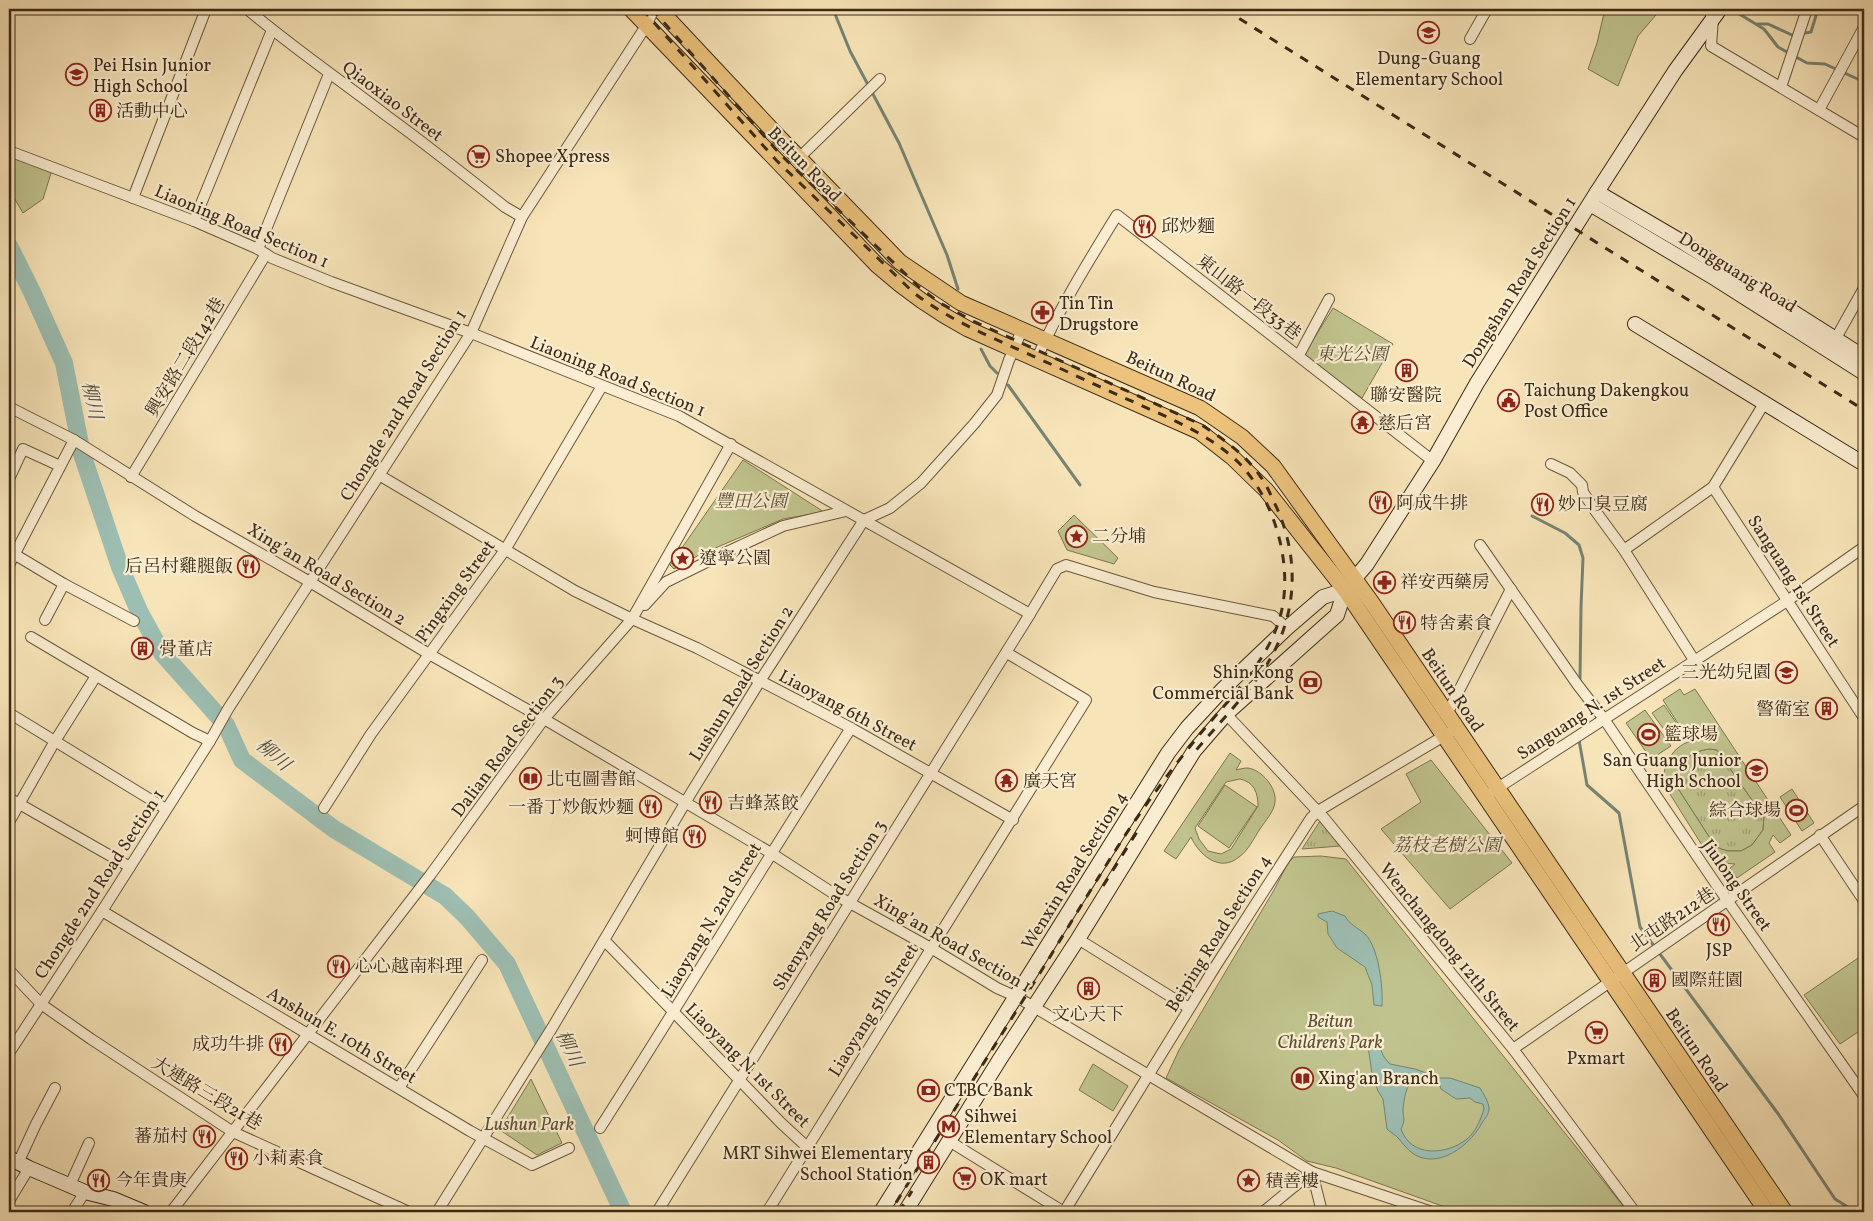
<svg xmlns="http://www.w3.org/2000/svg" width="1873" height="1221" font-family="Vollkorn,'Noto Serif TC',serif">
<defs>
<pattern id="grass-tufts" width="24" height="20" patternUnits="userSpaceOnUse" patternTransform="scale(1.25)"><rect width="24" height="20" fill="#c0c38d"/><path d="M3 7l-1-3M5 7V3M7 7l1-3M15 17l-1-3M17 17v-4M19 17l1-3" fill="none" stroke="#9d9f72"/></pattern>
</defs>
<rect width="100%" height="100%" fill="#f7e4b8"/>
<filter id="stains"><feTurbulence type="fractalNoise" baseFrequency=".004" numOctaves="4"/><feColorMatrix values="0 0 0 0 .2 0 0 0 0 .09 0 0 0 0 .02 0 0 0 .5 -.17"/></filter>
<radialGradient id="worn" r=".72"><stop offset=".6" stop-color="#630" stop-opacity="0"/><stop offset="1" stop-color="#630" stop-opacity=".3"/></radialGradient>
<g fill="url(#grass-tufts)" stroke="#7e7652">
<path d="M1710,749L1717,750L1764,817L1763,830L1752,845L1741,851H1728L1721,849L1715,846L1675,784C1677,763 1690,751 1710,749Z"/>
<polygon points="1320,821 1340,846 1302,849"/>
</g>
<g fill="#c0c38d" stroke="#7e7652" fill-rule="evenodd">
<polygon points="1605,9 1661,9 1638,36 1618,86 1588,69 1597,43"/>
<polygon points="9,150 52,170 43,199 23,213 9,189"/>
<polygon points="1333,308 1393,344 1362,398 1303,356"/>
<polygon points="743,460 824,512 783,519 699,555 674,569 670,565"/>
<polygon points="1074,515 1118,558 1114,564 1067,550 1058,531"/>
<path d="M1680,689L1684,695L1695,689L1791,835L1780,843L1773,835L1769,843L1775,852L1737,878L1730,868L1735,864L1723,863L1710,858L1663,783C1664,752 1683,738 1712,737L1703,725L1686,736L1663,700ZM1710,749L1717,750L1764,817L1763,830L1752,845L1741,851H1728L1721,849L1715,846L1675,784C1677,763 1690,751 1710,749Z"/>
<polygon points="1664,705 1681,730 1670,738 1652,713"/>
<polygon points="1645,710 1671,746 1651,759 1626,723"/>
<path d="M1230,753L1241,761L1236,770C1240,769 1244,768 1248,768C1262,770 1277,788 1275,802C1274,812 1265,821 1260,829C1254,838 1248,851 1239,857C1220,873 1199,855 1191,837L1176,859L1164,851ZM1240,779C1254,782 1258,793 1258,806L1231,849L1221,854L1208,851L1199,839L1195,828L1226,782Z"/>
<polygon points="1431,760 1512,863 1450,909 1381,829 1421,802 1406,774"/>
<polygon points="1225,785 1257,807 1229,848 1198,826"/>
<polygon points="1792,789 1814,823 1802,831 1780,797"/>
<polygon points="1321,856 1346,859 1628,1212 1459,1212 1336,1168 1307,1161 1278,1140 1166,1078 1179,1050 1274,890 1288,863 1294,857"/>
<polygon points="1864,954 1864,1028 1840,1044 1804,995"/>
<polygon points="1093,1064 1128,1086 1113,1111 1079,1090"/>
<polygon points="531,1079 562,1143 537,1155 500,1130"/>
</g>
<g fill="#9dbeb2" stroke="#768374" fill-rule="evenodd">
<path d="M1332,911L1345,916C1349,924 1358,928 1365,934C1379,948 1383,987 1382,1006L1374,1005L1372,985L1365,967L1337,948L1328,934L1327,922L1318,917V914Z"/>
<path d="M1379,1038V1046L1384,1057L1390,1064L1415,1069L1440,1078H1450L1480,1088C1483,1093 1489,1102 1489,1109C1489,1114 1485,1118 1482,1123C1472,1142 1446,1164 1423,1158C1411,1155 1406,1147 1399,1139C1396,1135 1391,1133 1387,1129L1383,1099L1378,1091L1372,1074L1367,1039ZM1421,1077L1439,1083L1441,1089L1456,1099L1470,1098L1475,1102L1483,1104L1484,1109C1481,1119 1475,1133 1467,1139C1447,1155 1411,1158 1401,1129C1406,1119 1403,1118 1403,1109C1404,1098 1406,1086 1414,1078Z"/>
</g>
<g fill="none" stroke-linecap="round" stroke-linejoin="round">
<g stroke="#768374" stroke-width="3">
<polyline points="833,9 850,51 899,143 947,255 958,289"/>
<polyline points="1736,12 1764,29 1778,47 1807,63 1825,64 1864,82"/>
<polyline points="1757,24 1768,24 1792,35 1811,32 1818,9"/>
<polyline points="981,349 990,366 997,373"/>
<polyline points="1008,385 1080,485"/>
<polyline points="1532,516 1565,533 1579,545 1583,558 1581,607 1580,679"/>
<polyline points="1579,740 1587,785 1619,813 1640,927 1779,1115 1835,1199 1856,1212"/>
</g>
<polyline stroke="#9dbeb2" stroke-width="18" points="9,246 32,292 64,363 82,454 120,567 139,611 162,653 226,725 242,760 334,829 445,896 467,917 507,964 623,1212"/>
<defs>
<g id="street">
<path d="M247,9C292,47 340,80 387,116C427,145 466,176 505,207L522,217"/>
<polyline points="1708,9 1713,18 1711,46 1864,137"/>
<polyline points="1470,39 1487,9"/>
<polyline points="1781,87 1807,9"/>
<polyline points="1819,110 1864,27"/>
<polyline points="9,151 194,221 258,249 272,258 331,282 471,333 679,416 1030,614 1057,569 1066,565 1154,592 1273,616 1287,628"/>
<polyline points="799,158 880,79"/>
<polyline points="133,198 206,9"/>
<polyline points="194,221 272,30"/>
<polyline points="258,249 329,74"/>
<polyline points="1836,338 1864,288"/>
<polyline points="1299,355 1329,299"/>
<path d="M1036,360C1059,309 1088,262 1117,215L1433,461"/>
<polyline points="9,407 74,440 195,516 310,582 429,654 544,719 771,853 839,897 931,948 997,988 1017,997 1312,1172 1322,1212"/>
<polyline points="1551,464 1570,473 1582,485 1583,492 1594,509 1624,550 1694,660"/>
<polyline points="379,475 575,591 632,619 697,648 851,728 1013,820"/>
<polyline points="131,477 266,254"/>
<polyline points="9,479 23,449 60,466"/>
<polyline points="1713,487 1864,718"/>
<polyline points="1480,545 1577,684 1604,719 1720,890 1864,1096"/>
<polyline points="1624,550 1713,487 1765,402"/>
<polyline points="9,551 64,584 134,621"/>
<polyline points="9,565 74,440"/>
<polyline points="645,605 666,582 729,551 783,526 846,511"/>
<polyline points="45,620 64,584"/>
<polyline points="31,637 193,733 210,741"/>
<polyline points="9,713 166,809"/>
<polyline points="1226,714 1324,818 1513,1049 1635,1212"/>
<polyline points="1447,714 1511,589"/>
<polyline points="1493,791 1787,601 1864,547"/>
<polyline points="9,798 130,867"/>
<polyline points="324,808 371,734 505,550 602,386"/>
<polyline points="9,822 55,741 96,676"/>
<polyline points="1820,835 1864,901"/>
<polyline points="102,911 470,1131 532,1165 569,1148"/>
<polyline points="1078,939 1189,1008"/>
<polyline points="605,941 781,1123 807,1147"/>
<polyline points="9,970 41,1004 91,1039 233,1132 409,1212"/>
<polyline points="1513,1049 1864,806"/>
<polyline points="9,1053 102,911 210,741 228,709 471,333 522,217 646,26 654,9"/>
<polyline points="399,1088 482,960"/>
<path d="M600,1128C685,995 766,860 851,728"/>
<polyline points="949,1141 1064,1212"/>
<polyline points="18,1163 36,1124 55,1088"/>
<polyline points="70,1185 89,1143"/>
<polyline points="9,1201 29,1168"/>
<polyline points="72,1212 85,1192"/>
<polyline points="171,1212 431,874 544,719 632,619 731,444"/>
<polyline points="437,1212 552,1028 691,793 760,681 864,520 890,508 921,483 974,424 997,395 1009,360 1022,330"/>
<polyline points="657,1212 1030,614"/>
<polyline points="767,1212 1086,700 1007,653"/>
<polyline points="1064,1212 1215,967 1311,818 1318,811 1449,733"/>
<polyline points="1263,1212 1312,1172 1432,1212"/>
</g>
<g id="secondary">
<polyline points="1597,192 1684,243 1864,357"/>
<polyline points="1590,204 1716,279 1864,373"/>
<polyline points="1635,324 1864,464"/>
<polyline points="9,1158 29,1168 85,1192 113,1199 144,1212"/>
<polyline points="881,1212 1168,753 1187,728 1223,689 1287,628 1323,597 1345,590"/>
<polyline points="905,1212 1000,1059 1078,939 1194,751 1226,714 1337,615 1345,590 1367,564 1433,461 1477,383 1597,192 1675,71 1720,9"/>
</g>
<g id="primary">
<path d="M631,9L878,266C906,291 934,311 968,329L1200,432L1232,457L1266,490L1345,590L1767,1212"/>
<polyline points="659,9 775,133 900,262 961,303 1200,408 1242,437 1273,466 1372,603 1785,1212"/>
</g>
</defs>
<use href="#street" stroke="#6b583e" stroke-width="12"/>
<use href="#secondary" stroke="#3c2a16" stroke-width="16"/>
<use href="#primary" stroke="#3c2a16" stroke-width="17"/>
<use href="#street" stroke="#faedd1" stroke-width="10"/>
<use href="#secondary" stroke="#faedd1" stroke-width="14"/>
<use href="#primary" stroke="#ecc27c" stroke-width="15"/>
<g stroke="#3c2a16" stroke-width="3" stroke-dasharray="9 9" stroke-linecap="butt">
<path d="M642,9L776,160L914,293C948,319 986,335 1024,352C1062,369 1100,387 1138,404C1174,420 1212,436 1240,464C1274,500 1292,561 1282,609C1271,661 1228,699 1196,739C1170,771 1145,805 1122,840C1094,884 1067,929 1040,973C990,1053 940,1133 890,1212"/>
<path d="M652,9L781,155L919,287L940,303L973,321L1200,424C1222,438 1245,454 1260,476C1267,485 1271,496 1276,506C1301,561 1297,619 1264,669C1243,699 1216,726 1193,754"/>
<polyline points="1224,9 1864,410"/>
<polyline points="1103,886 1140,827"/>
<polyline points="899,1212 912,1191"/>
</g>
</g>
<defs>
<symbol id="school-ring" viewBox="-11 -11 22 22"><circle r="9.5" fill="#faedd1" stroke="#8f2418" stroke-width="1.5"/><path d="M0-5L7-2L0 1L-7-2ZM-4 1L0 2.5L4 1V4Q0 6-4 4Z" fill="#8f2418"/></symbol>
<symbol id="building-ring" viewBox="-11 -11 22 22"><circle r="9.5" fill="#faedd1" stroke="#8f2418" stroke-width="1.5"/><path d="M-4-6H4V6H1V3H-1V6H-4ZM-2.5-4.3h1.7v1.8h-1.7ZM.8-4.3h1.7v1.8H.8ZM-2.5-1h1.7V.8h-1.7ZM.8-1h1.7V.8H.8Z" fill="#8f2418"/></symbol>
<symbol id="supermarket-ring" viewBox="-11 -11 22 22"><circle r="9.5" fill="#faedd1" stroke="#8f2418" stroke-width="1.5"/><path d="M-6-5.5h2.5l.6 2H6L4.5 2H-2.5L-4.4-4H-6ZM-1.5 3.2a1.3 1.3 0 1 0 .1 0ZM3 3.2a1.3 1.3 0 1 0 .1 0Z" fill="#8f2418"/></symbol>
<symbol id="restaurant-ring" viewBox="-11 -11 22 22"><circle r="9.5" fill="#faedd1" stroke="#8f2418" stroke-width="1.5"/><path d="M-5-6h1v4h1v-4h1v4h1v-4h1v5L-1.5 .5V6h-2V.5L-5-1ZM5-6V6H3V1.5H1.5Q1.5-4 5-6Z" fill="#8f2418"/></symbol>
<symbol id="pharmacy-ring" viewBox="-11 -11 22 22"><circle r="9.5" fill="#faedd1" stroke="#8f2418" stroke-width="1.5"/><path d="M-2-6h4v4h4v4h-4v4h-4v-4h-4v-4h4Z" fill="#8f2418"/></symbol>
<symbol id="civic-ring" viewBox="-11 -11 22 22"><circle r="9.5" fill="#faedd1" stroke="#8f2418" stroke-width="1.5"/><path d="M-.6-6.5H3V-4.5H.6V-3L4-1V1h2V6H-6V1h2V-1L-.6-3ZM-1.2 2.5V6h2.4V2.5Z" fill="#8f2418"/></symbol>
<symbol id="temple-ring" viewBox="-11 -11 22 22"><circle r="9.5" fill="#faedd1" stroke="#8f2418" stroke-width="1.5"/><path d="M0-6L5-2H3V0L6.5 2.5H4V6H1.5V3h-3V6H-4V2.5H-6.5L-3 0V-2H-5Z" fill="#8f2418"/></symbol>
<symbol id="sight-ring" viewBox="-11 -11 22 22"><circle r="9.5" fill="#faedd1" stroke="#8f2418" stroke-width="1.5"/><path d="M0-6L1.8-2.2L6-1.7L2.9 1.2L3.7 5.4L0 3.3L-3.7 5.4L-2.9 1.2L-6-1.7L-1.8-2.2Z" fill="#8f2418"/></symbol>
<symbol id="bank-ring" viewBox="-11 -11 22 22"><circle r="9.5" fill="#faedd1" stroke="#8f2418" stroke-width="1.5"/><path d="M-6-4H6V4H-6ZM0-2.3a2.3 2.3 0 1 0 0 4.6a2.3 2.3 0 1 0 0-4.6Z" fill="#8f2418"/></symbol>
<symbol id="stadium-ring" viewBox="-11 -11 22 22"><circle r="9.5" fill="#faedd1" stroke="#8f2418" stroke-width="1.5"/><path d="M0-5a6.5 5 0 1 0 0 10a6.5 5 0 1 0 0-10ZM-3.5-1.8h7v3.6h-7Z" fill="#8f2418"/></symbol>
<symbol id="library-ring" viewBox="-11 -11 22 22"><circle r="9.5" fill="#faedd1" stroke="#8f2418" stroke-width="1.5"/><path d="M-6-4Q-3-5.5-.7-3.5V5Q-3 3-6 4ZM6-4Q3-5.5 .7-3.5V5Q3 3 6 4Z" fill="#8f2418"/></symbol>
<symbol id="metro-ring" viewBox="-11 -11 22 22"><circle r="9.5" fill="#faedd1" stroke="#8f2418" stroke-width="1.5"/><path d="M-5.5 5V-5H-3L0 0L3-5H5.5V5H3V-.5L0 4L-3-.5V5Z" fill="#8f2418"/></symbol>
</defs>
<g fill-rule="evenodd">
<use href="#school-ring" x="1416" y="20" width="25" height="25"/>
<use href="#school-ring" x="64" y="62" width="25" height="25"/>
<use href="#building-ring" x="88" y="98" width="25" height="25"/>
<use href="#supermarket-ring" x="466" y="144" width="25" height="25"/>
<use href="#restaurant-ring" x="1132" y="214" width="25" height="25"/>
<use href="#pharmacy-ring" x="1030" y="300" width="25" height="25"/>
<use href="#building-ring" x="1394" y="358" width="25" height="25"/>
<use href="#civic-ring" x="1496" y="388" width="25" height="25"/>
<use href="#temple-ring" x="1350" y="410" width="25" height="25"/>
<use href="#restaurant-ring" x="1368" y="490" width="25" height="25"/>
<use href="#restaurant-ring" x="1530" y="492" width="25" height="25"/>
<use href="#sight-ring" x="1064" y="524" width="25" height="25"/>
<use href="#sight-ring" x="670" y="546" width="25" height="25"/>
<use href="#restaurant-ring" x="236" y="554" width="25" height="25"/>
<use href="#pharmacy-ring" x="1372" y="570" width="25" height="25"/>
<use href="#restaurant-ring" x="1392" y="610" width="25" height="25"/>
<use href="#building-ring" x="130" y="636" width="25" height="25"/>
<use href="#school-ring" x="1774" y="660" width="25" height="25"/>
<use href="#bank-ring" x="1298" y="670" width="25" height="25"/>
<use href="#building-ring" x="1814" y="696" width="25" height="25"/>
<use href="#stadium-ring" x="1636" y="722" width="25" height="25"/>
<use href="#school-ring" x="1744" y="758" width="25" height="25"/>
<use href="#library-ring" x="518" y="766" width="25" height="25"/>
<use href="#temple-ring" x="994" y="768" width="25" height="25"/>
<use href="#restaurant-ring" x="698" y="790" width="25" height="25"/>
<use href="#restaurant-ring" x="638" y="794" width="25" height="25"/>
<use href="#stadium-ring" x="1784" y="798" width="25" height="25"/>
<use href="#restaurant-ring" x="682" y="824" width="25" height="25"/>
<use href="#restaurant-ring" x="1706" y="912" width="25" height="25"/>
<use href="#restaurant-ring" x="326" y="954" width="25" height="25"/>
<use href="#building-ring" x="1642" y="968" width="25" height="25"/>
<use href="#building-ring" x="1076" y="976" width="25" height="25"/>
<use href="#supermarket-ring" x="1584" y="1020" width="25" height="25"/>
<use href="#restaurant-ring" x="268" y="1032" width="25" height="25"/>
<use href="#library-ring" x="1290" y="1066" width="25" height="25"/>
<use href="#bank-ring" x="916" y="1078" width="25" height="25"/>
<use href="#metro-ring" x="936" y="1114" width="25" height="25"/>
<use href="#restaurant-ring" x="192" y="1124" width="25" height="25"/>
<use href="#restaurant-ring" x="224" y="1146" width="25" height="25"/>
<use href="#building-ring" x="916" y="1150" width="25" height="25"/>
<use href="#supermarket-ring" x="952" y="1166" width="25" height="25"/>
<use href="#restaurant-ring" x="86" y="1168" width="25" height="25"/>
<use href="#sight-ring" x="1236" y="1168" width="25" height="25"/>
</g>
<g text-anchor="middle" stroke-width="4.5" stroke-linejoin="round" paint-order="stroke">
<g font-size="18" fill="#3c2a16" stroke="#faedd1" text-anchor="start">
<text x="1429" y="64" text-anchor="middle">Dung-Guang<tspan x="1429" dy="21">Elementary School</tspan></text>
<text x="93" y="71">Pei Hsin Junior<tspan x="93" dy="21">High School</tspan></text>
<text x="116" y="117">活動中心</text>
<text x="495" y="162">Shopee Xpress</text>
<text x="1161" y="232">邱炒麵</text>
<text x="1059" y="309">Tin Tin<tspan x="1059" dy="21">Drugstore</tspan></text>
<text x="1524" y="396">Taichung Dakengkou<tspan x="1524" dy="21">Post Office</tspan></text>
<text x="1406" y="401" text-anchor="middle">聯安醫院</text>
<text x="1378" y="429">慈后宮</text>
<text x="1396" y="509">阿成牛排</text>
<text x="1558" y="510">妙口臭豆腐</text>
<text x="1092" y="542">二分埔</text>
<text x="699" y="564">遼寧公園</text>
<text x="233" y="572" text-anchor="end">后呂村雞腿飯</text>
<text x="1400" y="588">祥安西藥房</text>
<text x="1420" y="629">特舍素食</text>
<text x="159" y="655">骨董店</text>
<text x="1294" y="678" text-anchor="end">Shin Kong<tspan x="1294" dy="21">Commercial Bank</tspan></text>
<text x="1771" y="678" text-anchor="end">三光幼兒園</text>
<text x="1810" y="715" text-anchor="end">警衛室</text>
<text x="1664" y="740">籃球場</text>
<text x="1741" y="766" text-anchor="end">San Guang Junior<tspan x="1741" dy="21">High School</tspan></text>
<text x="546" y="785">北屯圖書館</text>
<text x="1023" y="787">廣天宮</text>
<text x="727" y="809">吉蜂蒸餃</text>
<text x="634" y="813" text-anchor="end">一番丁炒飯炒麵</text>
<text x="1781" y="816" text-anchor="end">綜合球場</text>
<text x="679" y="842" text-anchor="end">蚵博館</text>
<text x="1719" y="956" text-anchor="middle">JSP</text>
<text x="355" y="972">心心越南料理</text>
<text x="1671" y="986">國際莊園</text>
<text x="1088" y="1020" text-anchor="middle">文心天下</text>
<text x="264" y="1050" text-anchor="end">成功牛排</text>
<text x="1596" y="1064" text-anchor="middle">Pxmart</text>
<text x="1318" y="1084">Xing'an Branch</text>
<text x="944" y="1096">CTBC Bank</text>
<text x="964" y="1122">Sihwei<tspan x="964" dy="21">Elementary School</tspan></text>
<text x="188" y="1142" text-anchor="end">蕃茄村</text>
<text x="913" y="1159" text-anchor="end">MRT Sihwei Elementary<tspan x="913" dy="21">School Station</tspan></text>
<text x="252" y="1164">小莉素食</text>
<text x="980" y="1185">OK mart</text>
<text x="115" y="1186">今年貴庚</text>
<text x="1265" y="1187">積善樓</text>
</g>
<g font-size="18" fill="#3c2a16" stroke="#faedd1">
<text transform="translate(393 101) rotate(37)" y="6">Qiaoxiao Street</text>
<text transform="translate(805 164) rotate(46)" y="6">Beitun Road</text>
<text transform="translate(242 226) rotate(23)" y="6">Liaoning Road Section 1</text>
<text transform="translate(1738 272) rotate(32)" y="6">Dongguang Road</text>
<text transform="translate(1519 282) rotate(-58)" y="6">Dongshan Road Section 1</text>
<text transform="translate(1249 297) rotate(38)" y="6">東山路一段33巷</text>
<text transform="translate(185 357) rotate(-59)" y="6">興安路二段142巷</text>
<text transform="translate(618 376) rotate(22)" y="6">Liaoning Road Section 1</text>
<text transform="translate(1171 376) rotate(25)" y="6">Beitun Road</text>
<text transform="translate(403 405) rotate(-58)" y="6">Chongde 2nd Road Section 1</text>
<text transform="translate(327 574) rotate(31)" y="6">Xing’an Road Section 2</text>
<text transform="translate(1794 581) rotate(57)" y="6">Sanguang 1st Street</text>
<text transform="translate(455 591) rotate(-54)" y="6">Pingxing Street</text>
<text transform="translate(741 683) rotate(-58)" y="6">Lushun Road Section 2</text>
<text transform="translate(1453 690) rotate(56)" y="6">Beitun Road</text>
<text transform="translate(1591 708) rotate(-33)" y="6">Sanguang N. 1st Street</text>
<text transform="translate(848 710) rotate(28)" y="6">Liaoyang 6th Street</text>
<text transform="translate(507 746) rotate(-53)" y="6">Dalian Road Section 3</text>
<text transform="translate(1074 870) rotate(-58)" y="6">Wenxin Road Section 4</text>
<text transform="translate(99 884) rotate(-57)" y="6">Chongde 2nd Road Section 1</text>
<text transform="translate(1737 885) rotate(55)" y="6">Jiulong Street</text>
<text transform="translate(829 905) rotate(-58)" y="6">Shenyang Road Section 3</text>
<text transform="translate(1672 919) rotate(-34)" y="6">北屯路212巷</text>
<text transform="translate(711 920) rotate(-59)" y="6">Liaoyang N. 2nd Street</text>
<text transform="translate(1218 933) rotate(-58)" y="6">Beiping Road Section 4</text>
<text transform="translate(953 943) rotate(30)" y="6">Xing’an Road Section 1</text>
<text transform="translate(1450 947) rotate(51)" y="6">Wenchangdong 12th Street</text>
<text transform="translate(873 1010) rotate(-58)" y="6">Liaoyang 5th Street</text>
<text transform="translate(342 1035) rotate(31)" y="6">Anshun E. 10th Street</text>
<text transform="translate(1697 1050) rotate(56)" y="6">Beitun Road</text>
<text transform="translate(748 1065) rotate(45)" y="6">Liaoyang N. 1st Street</text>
<text transform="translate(207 1093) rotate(31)" y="6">大連路三段21巷</text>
</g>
<g font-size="18" font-style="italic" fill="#5d5034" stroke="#faedd1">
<text x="1352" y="360">東光公園</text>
<text x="751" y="507">豐田公園</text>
<text x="1447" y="851">荔枝老樹公園</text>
<text x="1330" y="1027">Beitun<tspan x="1330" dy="21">Children's Park</tspan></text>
<text x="529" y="1130">Lushun Park</text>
</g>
<g font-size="19" font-style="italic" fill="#544f3d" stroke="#faedd1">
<text transform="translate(93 400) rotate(78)" y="7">柳川</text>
<text transform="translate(274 754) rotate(41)" y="7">柳川</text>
<text transform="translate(570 1048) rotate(65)" y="7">柳川</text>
</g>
</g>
<rect width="1873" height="1221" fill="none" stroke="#f7e4b8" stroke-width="30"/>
<rect x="10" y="10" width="1853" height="1201" fill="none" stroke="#3c2a16" stroke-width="2.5"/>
<rect x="15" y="15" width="1843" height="1191" fill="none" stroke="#3c2a16"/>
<rect width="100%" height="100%" filter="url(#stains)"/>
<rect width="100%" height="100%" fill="url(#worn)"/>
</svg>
